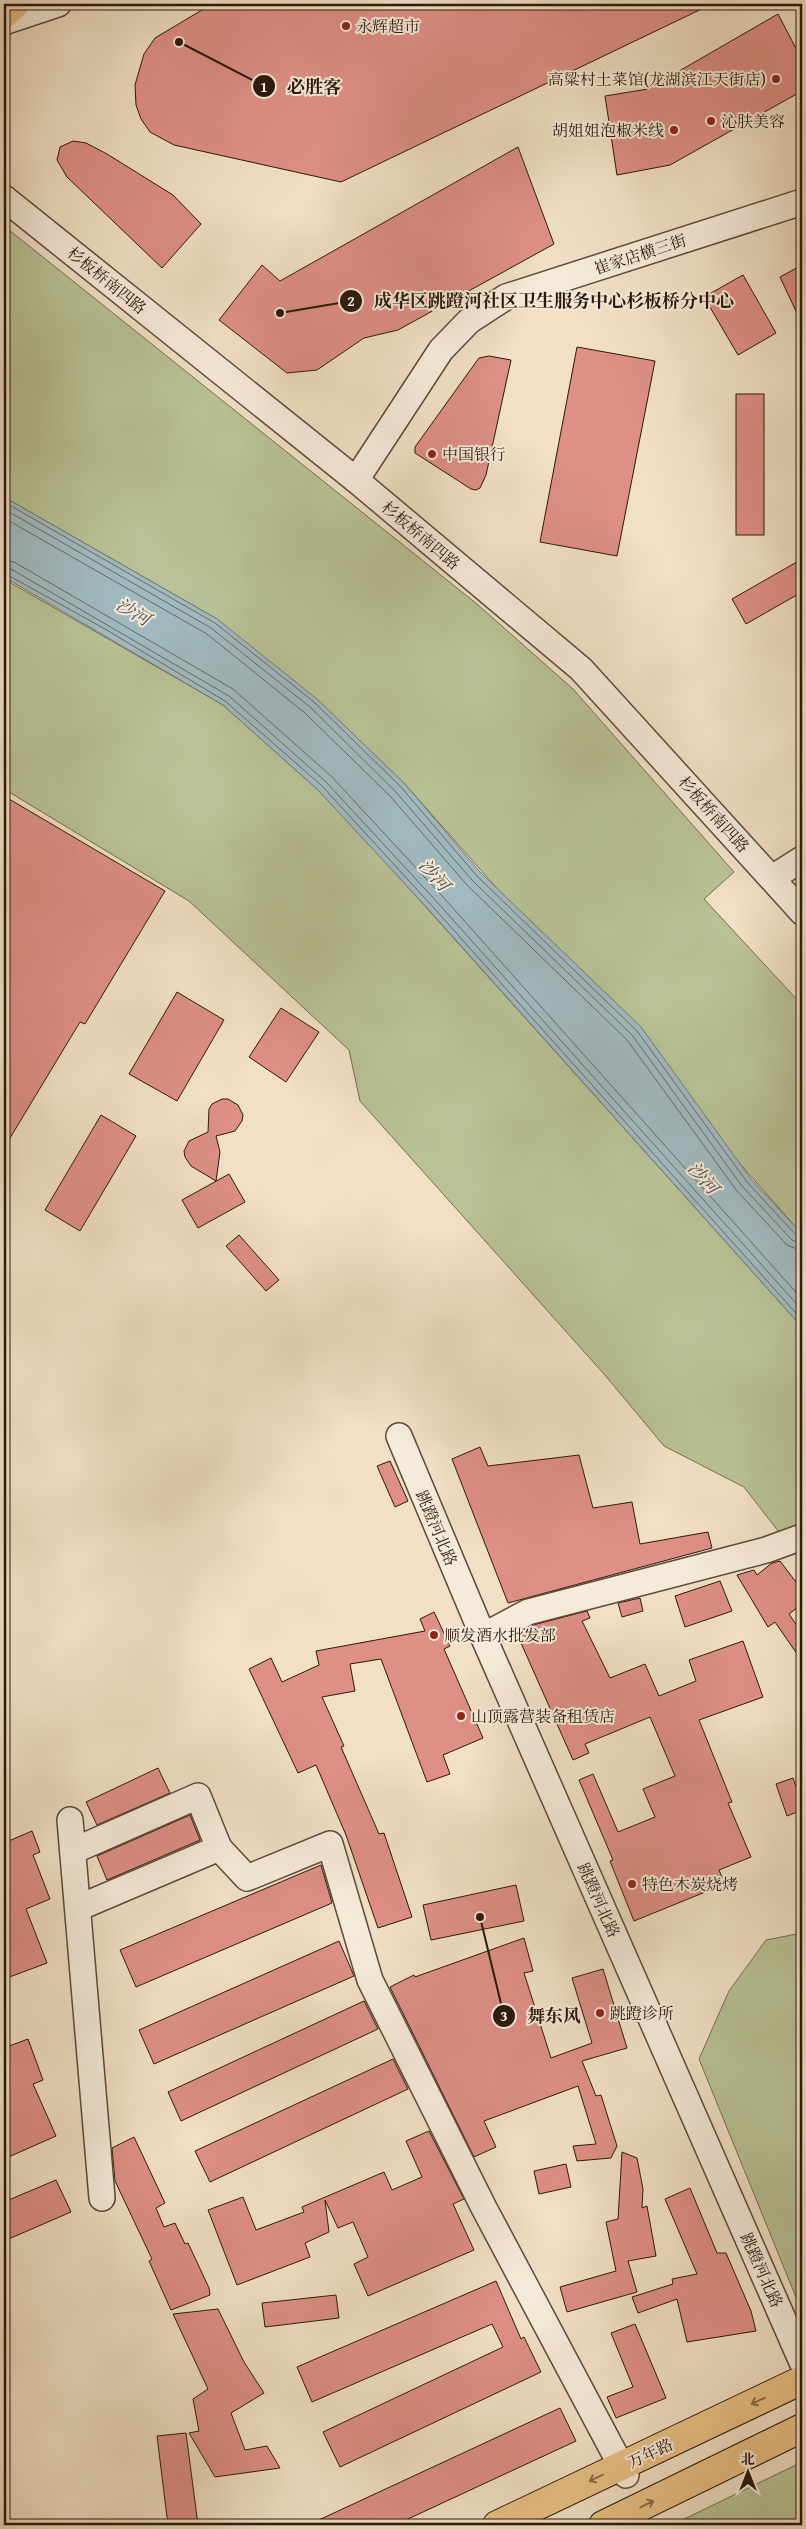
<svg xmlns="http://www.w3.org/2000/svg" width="806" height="2529" font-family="'Gentium Book Plus','Noto Serif SC',serif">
<rect width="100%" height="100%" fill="#f1e0c6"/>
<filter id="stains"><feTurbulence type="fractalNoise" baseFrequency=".004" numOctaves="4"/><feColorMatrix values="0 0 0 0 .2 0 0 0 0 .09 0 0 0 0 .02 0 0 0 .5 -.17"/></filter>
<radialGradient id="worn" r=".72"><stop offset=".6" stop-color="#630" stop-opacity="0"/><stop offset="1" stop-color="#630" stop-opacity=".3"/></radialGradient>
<g fill="#b8c296" stroke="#726d52">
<polygon points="4,226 477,604 573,689 734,872 704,899 802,1005 802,1234 404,783 217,619 4,497"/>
<polygon points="4,579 223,705 318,790 355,828 802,1327 802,1562 744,1487 664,1446 604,1374 360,1101 349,1050 189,901 4,789"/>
<polygon points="802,1933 802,2312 699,2059 729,1991 766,1940"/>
<polygon points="802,2462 802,2525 672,2525"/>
</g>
<polygon fill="#a1bac0" stroke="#727978" points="4,497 217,619 317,699 404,783 480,872 641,1027 751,1179 802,1234 802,1327 429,910 318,790 223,705 4,577"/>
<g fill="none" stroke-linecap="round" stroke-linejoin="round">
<g stroke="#666966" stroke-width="1">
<polyline points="4,502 215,623 314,702 400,786 477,876 637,1031 747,1182 797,1236 802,1237"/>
<polyline points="4,509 211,628 310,707 395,791 472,880 632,1035 742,1186 792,1240 802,1244"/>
<polyline points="4,518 207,634 305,713 390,796 467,885 627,1040 737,1191 787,1245 802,1251"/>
<polyline points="4,560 14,562 233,689 331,776 443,897 802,1299"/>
<polyline points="4,567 11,569 229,696 326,782 437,902 802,1310"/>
<polyline points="4,573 105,629 225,701 322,786 433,907 802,1320"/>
</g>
</g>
<g fill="#de8f86" stroke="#2b180d">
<polygon points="212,4 712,4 341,182 174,145 150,132 141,119 136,105 135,85 144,54 155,38"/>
<polygon points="778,14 802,60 802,91 670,165 617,175 605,96 648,89"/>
<polygon points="73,141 86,143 107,154 173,195 201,224 162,268 67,177 57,160 60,147"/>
<polygon points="518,147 554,244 398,330 364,338 317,370 287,373 219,320 262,265 280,281"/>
<polygon points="802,265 802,324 780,277"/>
<polygon points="743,275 776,333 738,355 704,297"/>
<polygon points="577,347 655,361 617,556 540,542"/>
<polygon points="489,356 511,360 486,475 480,488 476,490 471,489 415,453 415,447 476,362 479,358"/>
<rect x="736" y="394" width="28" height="141"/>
<polygon points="802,559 802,592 746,624 732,599"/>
<polygon points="4,796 165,891 85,1024 80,1022 4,1148"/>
<polygon points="177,992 224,1020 177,1101 129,1074"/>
<polygon points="281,1008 319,1032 286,1082 249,1057"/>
<polygon points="222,1099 228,1099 238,1105 243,1115 242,1121 235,1131 216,1136 220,1152 216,1181 191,1166 185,1157 184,1151 189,1141 208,1132 209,1109 212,1104"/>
<polygon points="101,1115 136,1136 80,1231 45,1210"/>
<polygon points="229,1174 245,1202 198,1228 182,1200"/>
<polygon points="239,1235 279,1280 266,1291 226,1246"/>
<polygon points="480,1447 488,1466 579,1455 593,1508 632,1502 640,1544 708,1532 712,1548 508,1603 452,1459"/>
<polygon points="390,1461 408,1501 395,1507 377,1466"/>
<polygon points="780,1561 802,1590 802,1604 789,1614 802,1633 802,1661 775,1622 768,1627 737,1575 754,1570 757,1575 772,1563"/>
<polygon points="720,1581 732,1611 685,1627 675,1596"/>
<polygon points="640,1598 643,1611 622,1617 618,1603"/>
<polygon points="587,1611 590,1618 582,1621 610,1678 645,1664 659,1696 696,1681 689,1660 743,1641 763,1697 699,1720 732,1802 728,1803 751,1857 719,1870 725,1884 634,1921 610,1861 613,1860 579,1780 593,1774 618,1832 655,1817 643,1789 675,1776 650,1717 585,1744 589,1753 573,1760 517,1634 533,1625"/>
<polygon points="434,1612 450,1646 444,1649 483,1738 443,1755 450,1774 427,1782 381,1659 350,1664 355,1691 322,1697 344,1746 341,1747 379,1834 384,1833 412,1917 378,1928 346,1835 316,1765 298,1773 249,1669 271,1658 282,1682 319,1665 316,1651 425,1631 420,1619"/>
<polygon points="158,1768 170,1793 97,1825 86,1802"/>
<polygon points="793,1778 802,1804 802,1810 787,1816 776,1784"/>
<polygon points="190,1815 200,1840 107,1880 97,1856"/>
<polygon points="32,1831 40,1852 33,1855 50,1899 26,1909 47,1963 4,1979 4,1843"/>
<polygon points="321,1865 332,1903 136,1987 120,1950"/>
<polygon points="516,1885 524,1921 431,1940 423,1905"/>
<polygon points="524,1938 533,1971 524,1973 551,2058 592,2043 572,1978 603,1969 627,2048 582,2061 596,2096 601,2095 617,2146 611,2158 577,2161 573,2146 596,2144 578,2086 484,2121 496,2147 474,2157 390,1987 414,1975 415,1977"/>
<polygon points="339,1941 354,1976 154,2064 139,2030"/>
<polygon points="364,2001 378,2029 181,2121 168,2092"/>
<polygon points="28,2039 43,2080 33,2084 56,2136 4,2159 4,2048"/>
<polygon points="393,2059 408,2089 210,2182 195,2151"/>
<polygon points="429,2131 464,2199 453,2204 474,2250 368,2296 354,2264 368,2257 353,2222 338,2228 325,2200 329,2232 305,2243 310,2257 237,2285 208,2210 243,2197 256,2230 304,2212 302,2207 384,2172 392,2190 422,2177 406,2141"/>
<polygon points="134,2137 165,2203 156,2208 164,2227 175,2223 185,2244 188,2243 209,2288 210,2295 171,2310 149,2261 152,2259 115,2181 112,2148"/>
<polygon points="622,2152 637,2158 643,2189 642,2208 647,2206 656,2256 628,2261 637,2292 567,2312 560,2287 616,2271 606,2222 618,2219"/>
<polygon points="566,2164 571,2187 539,2194 534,2171"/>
<polygon points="56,2180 71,2212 4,2241 4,2202"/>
<polygon points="690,2188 717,2253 726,2253 751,2311 756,2331 687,2342 677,2299 638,2313 632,2297 673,2284 672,2279 697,2274 665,2199"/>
<polygon points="496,2281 521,2339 524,2337 541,2372 340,2467 323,2432 503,2347 492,2324 312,2402 297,2367"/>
<polygon points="336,2295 339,2318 265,2327 262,2303"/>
<polygon points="218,2309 244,2362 264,2393 231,2413 245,2450 267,2446 280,2468 215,2477 189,2433 199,2431 193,2399 208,2389 173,2314"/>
<polygon points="635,2324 666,2398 616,2418 607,2397 633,2387 611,2333"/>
<polygon points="560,2408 576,2441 395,2525 308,2525"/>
<polygon points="186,2433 198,2525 168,2525 157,2436"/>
</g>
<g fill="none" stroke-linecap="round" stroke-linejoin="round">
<defs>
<g id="minor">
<polyline points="4,22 58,4"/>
<polyline points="4,198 356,480 581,669 802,912"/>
<polyline points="356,480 441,350 469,321 506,297 802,202"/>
<polyline points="772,878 802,859"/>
<polyline points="399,1436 483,1636 802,2362"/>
<polyline points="483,1636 528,1612 766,1550 802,1537"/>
<polyline points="70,1820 102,2198"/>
<polyline points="219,1848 247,1878 330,1844 370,1980 484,2208 626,2475"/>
<polyline points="73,1851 198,1796 219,1848 78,1908"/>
</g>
<g id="major">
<polyline points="4,14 15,4"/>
<polyline points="497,2525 802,2380"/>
<polyline points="603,2525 802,2428"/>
</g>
</defs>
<use href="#minor" stroke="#5c4a3b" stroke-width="28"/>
<use href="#major" stroke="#2b180d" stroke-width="30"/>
<use href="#minor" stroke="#f6ebda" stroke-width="25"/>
<use href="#major" stroke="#e8c083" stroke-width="28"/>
</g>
<defs><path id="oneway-shaft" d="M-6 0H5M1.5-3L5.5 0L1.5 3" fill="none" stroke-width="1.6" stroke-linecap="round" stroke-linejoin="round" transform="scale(1.25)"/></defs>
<g stroke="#8a6c48">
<use href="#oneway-shaft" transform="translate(758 2401) rotate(155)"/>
<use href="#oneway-shaft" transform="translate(596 2478) rotate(155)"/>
<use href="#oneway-shaft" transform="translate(647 2504) rotate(-26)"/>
</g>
<g fill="#8f2418" stroke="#f6ebda" stroke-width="2">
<circle cx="346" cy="26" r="5"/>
<circle cx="776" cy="79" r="5"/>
<circle cx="711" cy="121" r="5"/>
<circle cx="674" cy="130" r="5"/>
<circle cx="432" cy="454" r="5"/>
<circle cx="434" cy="1635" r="5"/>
<circle cx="461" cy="1716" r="5"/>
<circle cx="632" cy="1884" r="5"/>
<circle cx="600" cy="2013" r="5"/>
</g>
<g text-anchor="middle" stroke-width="4" stroke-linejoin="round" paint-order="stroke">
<g font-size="16" fill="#2b180d" stroke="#f6ebda" text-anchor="start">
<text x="356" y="32">永辉超市</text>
<text x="766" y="85" text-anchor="end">高粱村土菜馆(龙湖滨江天街店)</text>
<text x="721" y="127">沁肤美容</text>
<text x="664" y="136" text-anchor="end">胡姐姐泡椒米线</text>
<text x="442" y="460">中国银行</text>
<text x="444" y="1641">顺发酒水批发部</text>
<text x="471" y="1722">山顶露营装备租赁店</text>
<text x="642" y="1890">特色木炭烧烤</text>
<text x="610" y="2019">跳蹬诊所</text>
</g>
<g font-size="16" fill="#2b180d" stroke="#f6ebda">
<text transform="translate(640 254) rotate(-18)" y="6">崔家店横三街</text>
<text transform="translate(107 280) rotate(39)" y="6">杉板桥南四路</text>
<text transform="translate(421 535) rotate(40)" y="6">杉板桥南四路</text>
<text transform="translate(714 814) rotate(48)" y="6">杉板桥南四路</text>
<text transform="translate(437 1528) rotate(67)" y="6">跳蹬河北路</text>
<text transform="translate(599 1900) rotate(66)" y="6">跳蹬河北路</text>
<text transform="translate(762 2270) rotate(66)" y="6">跳蹬河北路</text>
<text transform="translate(650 2453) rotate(-25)" y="6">万年路</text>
</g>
<g font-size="18" font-style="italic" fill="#54514c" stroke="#f6ebda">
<text transform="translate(133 612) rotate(30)" y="6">沙河</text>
<text transform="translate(434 875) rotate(48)" y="6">沙河</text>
<text transform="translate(703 1178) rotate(48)" y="6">沙河</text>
</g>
</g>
<path fill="none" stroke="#2b180d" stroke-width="2" d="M179 42L264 86M280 313L351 301M480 1917L504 2016"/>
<g fill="#2b180d" stroke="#f6ebda" stroke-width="2">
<circle cx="179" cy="42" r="5"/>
<circle cx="280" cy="313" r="5"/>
<circle cx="480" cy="1917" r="5"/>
<circle cx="264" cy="86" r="12"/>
<circle cx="351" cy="301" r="12"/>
<circle cx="504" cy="2016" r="12"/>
</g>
<g font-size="15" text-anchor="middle" font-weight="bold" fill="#fff">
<text x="264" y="92">1</text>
<text x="351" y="306">2</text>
<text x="504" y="2021">3</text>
</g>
<g font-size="18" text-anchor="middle" font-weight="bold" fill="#2b180d" stroke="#f6ebda" stroke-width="4" stroke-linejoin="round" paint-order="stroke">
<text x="314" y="93">必胜客</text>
<text x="554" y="307">成华区跳蹬河社区卫生服务中心杉板桥分中心</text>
<text x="554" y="2022">舞东风</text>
</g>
<rect width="806" height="2529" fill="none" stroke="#f1e0c6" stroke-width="20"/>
<rect x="5" y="5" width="796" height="2519" fill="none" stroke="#2b180d" stroke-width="2.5"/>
<rect x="10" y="10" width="786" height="2509" fill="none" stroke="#2b180d"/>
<g transform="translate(748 2472)" stroke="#f6ebda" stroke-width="4" paint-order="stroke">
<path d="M0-4L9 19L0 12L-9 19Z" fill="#2b180d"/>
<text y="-8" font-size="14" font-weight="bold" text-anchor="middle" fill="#2b180d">北</text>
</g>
<rect width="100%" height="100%" filter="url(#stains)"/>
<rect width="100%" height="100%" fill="url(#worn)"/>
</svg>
